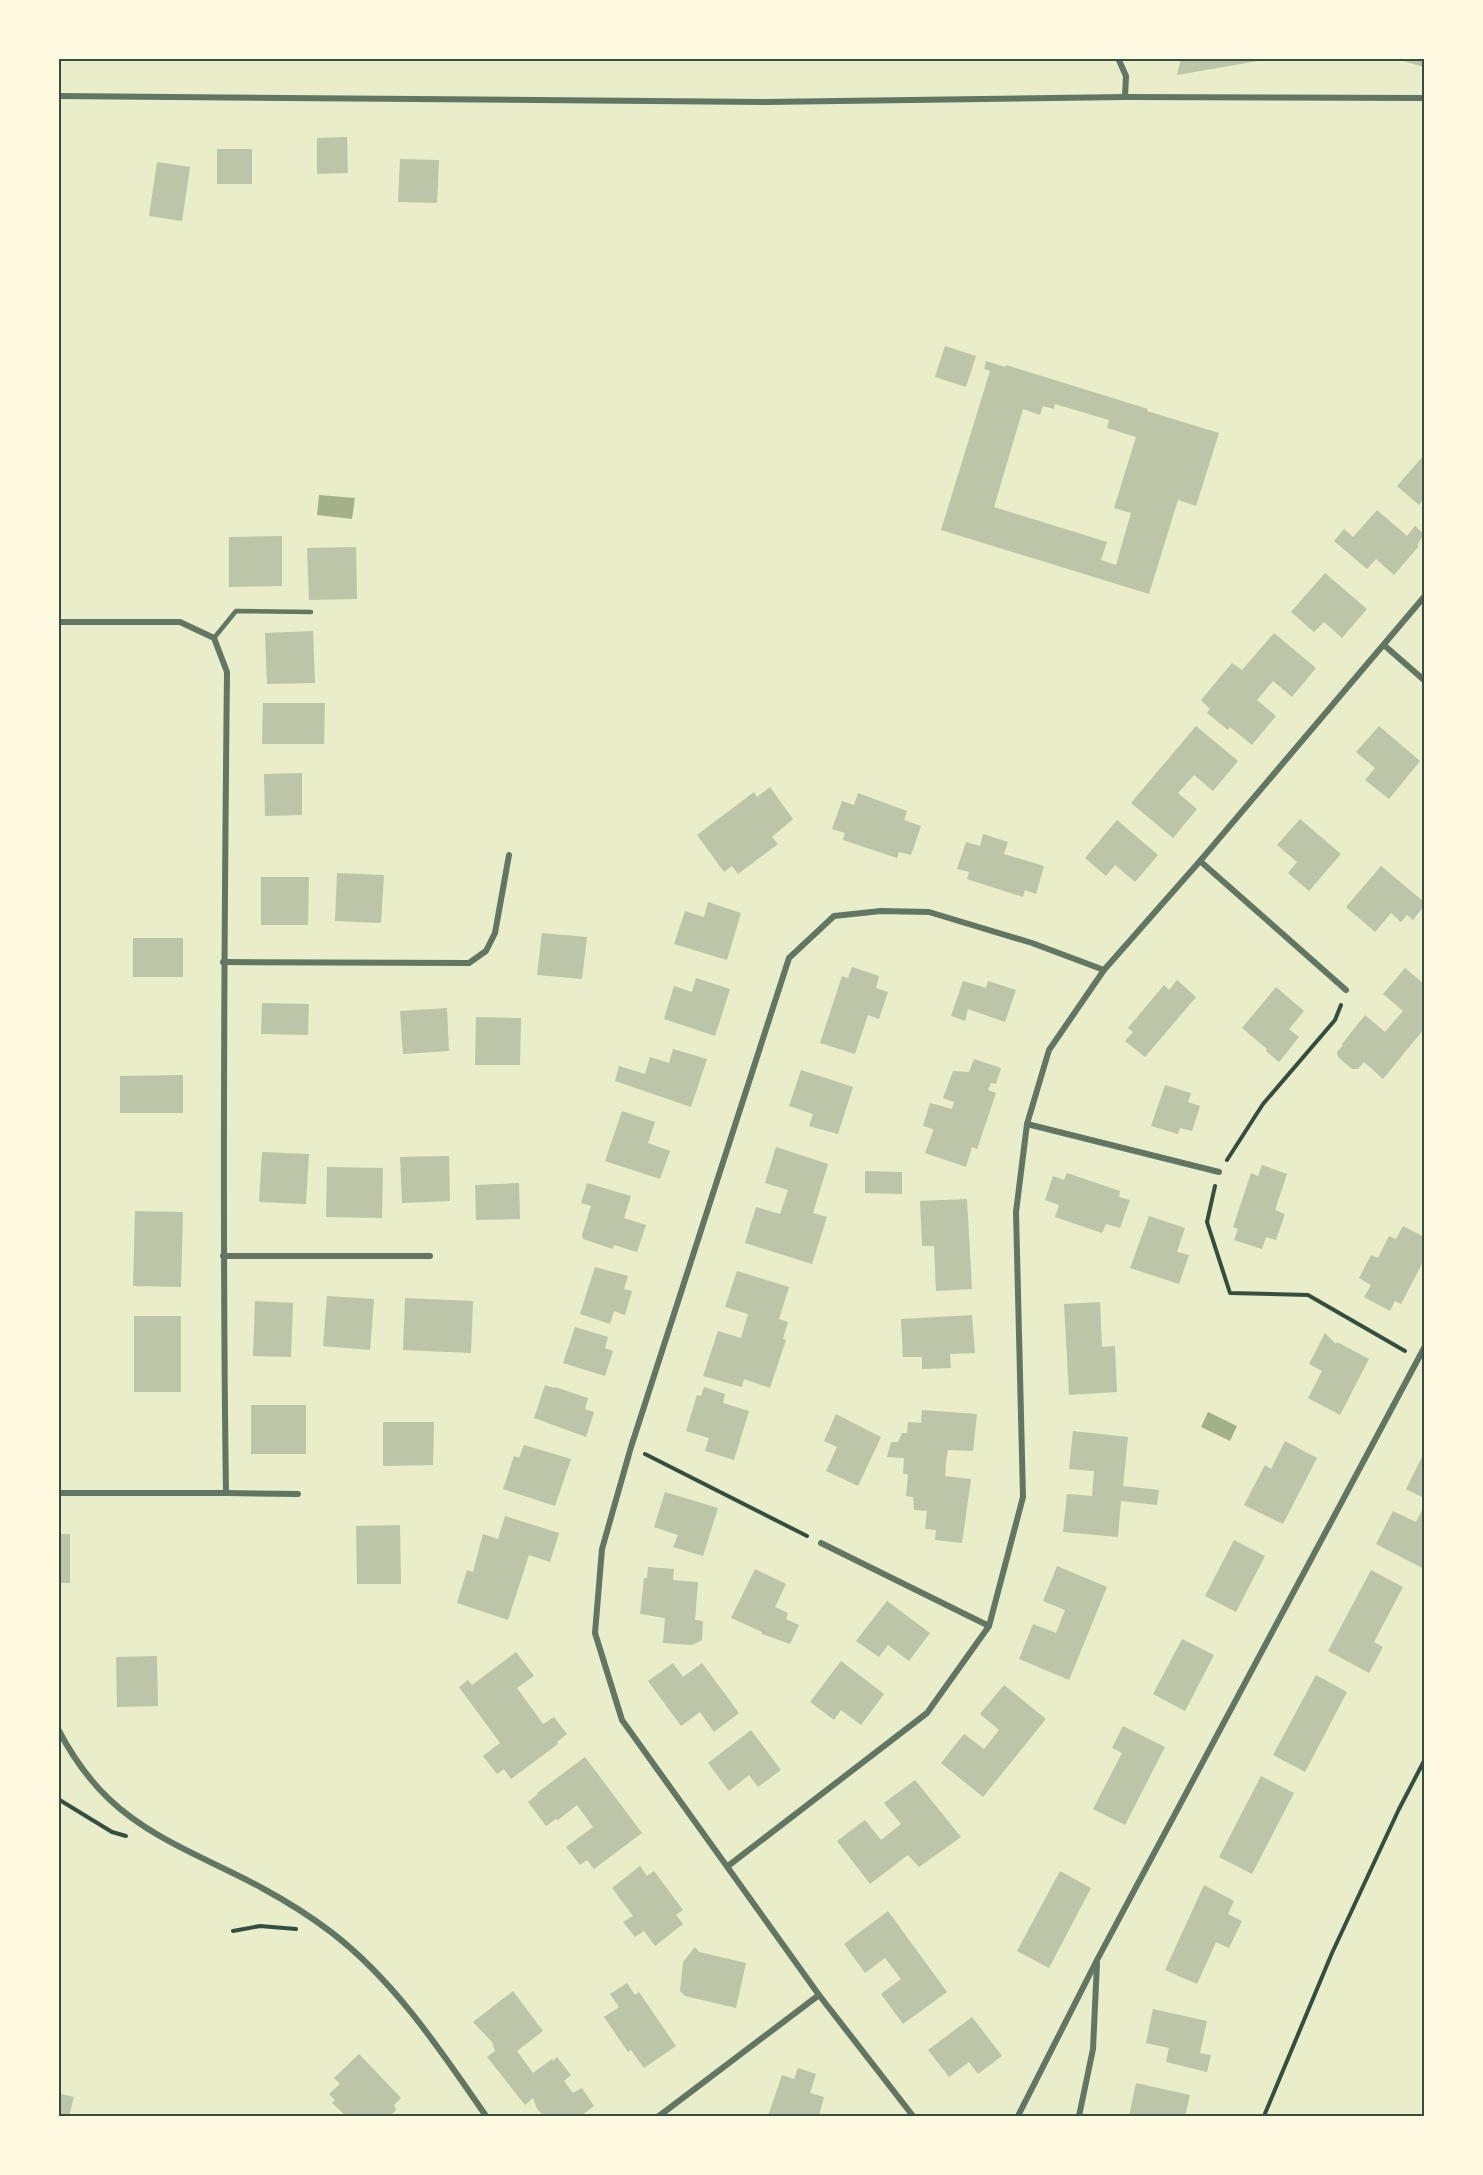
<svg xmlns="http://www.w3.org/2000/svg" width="1483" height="2175" font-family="'Playfair Display',serif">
<rect width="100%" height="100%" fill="#e9edc9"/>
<g fill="#a3b18a">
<polygon points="319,495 355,498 352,519 317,515"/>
<polygon points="1208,1412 1237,1426 1230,1441 1201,1427"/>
</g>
<g fill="#bcc5a7" fill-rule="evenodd">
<polygon points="1181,58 1264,58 1264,60 1177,75"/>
<polygon points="1397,58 1424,58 1424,67 1396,59"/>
<polygon points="347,137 348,173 317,174 317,138"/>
<rect x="217" y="149" width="35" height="35"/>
<polygon points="400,159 439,160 437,203 398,202"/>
<polygon points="157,162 190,167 182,221 149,216"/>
<polygon points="945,346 976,356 966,387 935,377"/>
<path d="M986,361L1005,367L1006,365L1148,409L1147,411L1219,433L1196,506L1178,500L1149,594L941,530L990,371L984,369ZM1055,404L1109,420L1107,428L1136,437L1114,508L1131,513L1116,565L1101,560L1107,542L994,507L1023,409L1040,415L1043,406L1054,409Z"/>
<polygon points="1424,455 1424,499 1419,505 1397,486"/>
<polygon points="1377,510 1407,536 1415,526 1424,534 1417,545 1419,546 1394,575 1376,559 1367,569 1334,541 1344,529 1353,537"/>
<polygon points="282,536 282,586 229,587 229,537"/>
<polygon points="356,547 357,599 309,600 307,548"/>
<polygon points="1325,573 1367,609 1342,638 1324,622 1314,632 1291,612"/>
<polygon points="313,631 315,683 267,684 265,633"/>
<polygon points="1274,633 1316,668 1292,697 1273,681 1257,700 1276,716 1252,745 1230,727 1228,730 1207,713 1210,709 1201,700 1232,663 1242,670"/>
<polygon points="263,703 325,703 324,744 262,744"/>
<polygon points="1196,726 1238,761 1213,791 1194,775 1178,793 1197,809 1173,838 1131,803"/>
<polygon points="1379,726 1420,761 1389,799 1365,780 1375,768 1356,752"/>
<polygon points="302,773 302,815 265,816 264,774"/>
<polygon points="770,787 793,819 772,837 778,844 738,874 732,866 724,872 697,835 754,792 757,797"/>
<polygon points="858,793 907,811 904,820 921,826 911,855 899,852 897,858 843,840 845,833 832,829 842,801 854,805"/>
<polygon points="1300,819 1341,854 1309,891 1288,873 1297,862 1277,845"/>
<polygon points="1117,820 1158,855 1135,882 1115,865 1106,876 1085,858"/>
<polygon points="983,834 1008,842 1004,854 1044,866 1036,894 1025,890 1023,897 967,879 969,872 957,869 966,842 980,846"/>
<polygon points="1381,866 1424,902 1424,906 1413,920 1407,915 1401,922 1391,913 1375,932 1346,907"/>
<polygon points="337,873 384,875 381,923 335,921"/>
<polygon points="261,877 309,877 308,925 261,925"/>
<polygon points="708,902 741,913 727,960 674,944 685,911 704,917"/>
<polygon points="542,933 587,937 582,979 537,975"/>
<rect x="133" y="938" width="50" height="39"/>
<polygon points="852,967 879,976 876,988 888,992 879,1019 868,1015 855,1054 820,1043 842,976 848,978"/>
<polygon points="1405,968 1424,984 1424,1029 1383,1079 1364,1062 1358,1069 1352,1069 1338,1057 1337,1052 1343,1045 1342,1044 1365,1015 1385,1032 1403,1011 1383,994"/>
<polygon points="696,978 730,989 715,1036 664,1019 674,986 692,992"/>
<polygon points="1177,980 1196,997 1145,1057 1125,1041 1133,1032 1128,1028 1164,985 1169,990"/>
<polygon points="963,981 986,988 988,981 1016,990 1005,1022 968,1009 965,1021 951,1016"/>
<polygon points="1276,987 1304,1011 1289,1029 1299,1037 1279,1062 1266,1051 1267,1049 1242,1028"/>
<polygon points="262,1003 309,1004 308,1035 261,1034"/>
<polygon points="447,1008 449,1051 403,1054 400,1011"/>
<polygon points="476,1017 521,1018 520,1065 475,1065"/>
<polygon points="673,1049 707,1059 691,1107 615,1081 619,1066 645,1074 650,1057 669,1063"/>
<polygon points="974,1059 1001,1068 996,1084 991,1083 988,1090 996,1093 977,1149 972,1147 966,1167 925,1153 933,1131 933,1129 923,1126 930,1103 952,1109 954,1102 943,1098 953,1071 969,1072"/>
<polygon points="801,1070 853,1087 838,1134 809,1126 813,1114 789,1106"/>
<polygon points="183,1075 183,1113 120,1113 120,1076"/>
<polygon points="1165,1085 1191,1093 1188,1102 1200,1106 1192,1131 1180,1128 1178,1134 1151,1126"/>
<polygon points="622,1111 655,1122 648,1143 670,1151 660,1179 605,1161"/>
<polygon points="776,1147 828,1164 813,1213 827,1217 812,1264 745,1243 756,1207 780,1214 788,1190 765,1183"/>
<polygon points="262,1152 309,1154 306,1204 259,1202"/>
<polygon points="449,1156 450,1201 402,1203 400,1157"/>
<polygon points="1262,1165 1287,1174 1275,1210 1285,1214 1276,1240 1266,1237 1262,1249 1234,1240 1238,1229 1233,1227 1251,1173 1258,1176"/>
<polygon points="327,1167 383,1168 382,1218 326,1217"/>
<polygon points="865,1171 902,1172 902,1194 865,1193"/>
<polygon points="1067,1173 1120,1191 1119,1197 1130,1200 1120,1228 1106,1224 1102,1233 1055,1217 1059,1205 1045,1200 1053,1176 1064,1180"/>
<polygon points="519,1183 520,1219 476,1220 475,1185"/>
<polygon points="587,1183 631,1196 624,1218 646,1225 637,1252 614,1245 613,1249 583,1239 582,1235 591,1206 581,1203"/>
<polygon points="967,1199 972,1289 936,1291 934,1246 922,1246 920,1201"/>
<polygon points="135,1211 183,1212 181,1287 133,1286"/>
<polygon points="1149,1216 1185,1228 1177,1252 1189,1255 1179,1284 1130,1268"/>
<polygon points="1403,1226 1424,1237 1423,1249 1424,1250 1424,1260 1401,1304 1395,1301 1390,1311 1364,1297 1371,1285 1359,1278 1371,1255 1378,1258 1389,1236 1396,1239"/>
<polygon points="595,1267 628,1276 624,1289 632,1291 625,1315 614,1311 610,1324 580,1314"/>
<polygon points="737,1271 789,1287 779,1319 788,1322 783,1339 786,1340 770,1388 744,1379 742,1387 703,1376 718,1331 741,1338 748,1314 725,1307"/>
<polygon points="327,1296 374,1299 370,1350 323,1346"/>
<polygon points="405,1298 473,1301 471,1353 403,1350"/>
<polygon points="255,1301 293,1303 291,1357 253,1356"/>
<polygon points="1100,1302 1102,1347 1115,1346 1117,1392 1069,1395 1064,1304"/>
<polygon points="972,1315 975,1353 950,1354 951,1368 922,1369 922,1357 903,1357 901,1319"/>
<rect x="134" y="1316" width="47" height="76"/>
<polygon points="575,1327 608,1337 605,1348 613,1351 605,1376 563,1363"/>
<polygon points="1325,1333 1336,1344 1337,1342 1369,1359 1340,1415 1308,1398 1322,1371 1309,1364"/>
<polygon points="545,1385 554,1388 555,1387 588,1398 585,1409 594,1412 586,1437 534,1418"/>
<polygon points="704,1387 725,1394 723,1403 749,1411 734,1460 705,1451 709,1438 686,1431 697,1395 701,1396"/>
<rect x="251" y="1405" width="55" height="49"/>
<polygon points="922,1410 977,1414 973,1451 948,1450 946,1462 945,1476 971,1479 962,1543 935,1540 936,1530 925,1529 927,1511 914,1510 913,1497 906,1496 908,1474 903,1474 904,1458 887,1457 891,1442 898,1442 902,1433 907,1433 908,1422 921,1423"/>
<polygon points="836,1414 881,1437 858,1486 826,1471 837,1447 824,1441"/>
<polygon points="383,1422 434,1422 433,1465 383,1466"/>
<polygon points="1073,1431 1128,1437 1123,1486 1159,1490 1157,1505 1121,1501 1118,1537 1063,1532 1067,1494 1092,1496 1094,1471 1069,1469"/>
<polygon points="1285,1441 1317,1458 1283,1524 1244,1505 1265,1465 1271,1469"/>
<polygon points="524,1445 571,1459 555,1506 503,1489 514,1456 519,1458"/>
<polygon points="1424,1453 1424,1498 1406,1489"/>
<polygon points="665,1492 718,1508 703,1556 673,1547 678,1535 654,1527"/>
<polygon points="1424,1506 1424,1569 1376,1544 1393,1511 1416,1522"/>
<polygon points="505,1516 559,1533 550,1562 529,1555 508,1620 457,1603 467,1570 473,1572 483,1534 498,1539"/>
<polygon points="400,1525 401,1584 357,1584 356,1526"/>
<rect x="58" y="1534" width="12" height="49"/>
<polygon points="1234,1540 1265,1556 1236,1612 1205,1596"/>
<polygon points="1057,1566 1107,1587 1069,1680 1019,1659 1033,1624 1056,1633 1065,1610 1043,1601"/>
<polygon points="648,1567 674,1569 673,1580 698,1582 695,1620 703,1621 702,1640 692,1645 663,1643 665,1618 640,1614 644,1578 647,1578"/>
<polygon points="755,1569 786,1584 775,1607 788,1613 786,1619 799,1625 790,1644 762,1634 762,1632 731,1618"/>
<polygon points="1371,1570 1403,1587 1374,1642 1383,1647 1369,1673 1328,1651"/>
<polygon points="887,1601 930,1633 909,1661 888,1645 879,1657 856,1641"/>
<polygon points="1182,1639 1214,1655 1185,1711 1153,1694"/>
<polygon points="516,1652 534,1676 517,1688 543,1724 554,1717 567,1734 557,1742 558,1744 511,1779 504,1769 497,1774 483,1756 500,1743 459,1687 468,1680 472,1685"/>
<polygon points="157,1656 158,1706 117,1707 116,1657"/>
<polygon points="841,1661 884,1694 861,1725 841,1710 834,1720 810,1702"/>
<polygon points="673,1663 683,1677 702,1663 739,1713 714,1732 700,1712 681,1726 648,1681"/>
<polygon points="1316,1675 1347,1692 1305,1772 1273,1755"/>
<polygon points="1004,1685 1046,1719 983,1797 941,1763 964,1734 984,1749 992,1739 999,1730 980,1714"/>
<polygon points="1123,1726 1165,1747 1125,1825 1093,1809 1122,1753 1112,1748"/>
<polygon points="751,1730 781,1770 758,1787 749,1775 729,1791 708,1763"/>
<polygon points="585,1757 642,1833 594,1869 587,1860 580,1865 566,1847 593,1827 577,1805 558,1820 556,1819 546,1826 528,1802 538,1794 537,1793"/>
<polygon points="1261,1776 1294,1793 1252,1874 1219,1857"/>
<polygon points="915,1780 961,1837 919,1867 908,1855 870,1884 837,1841 865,1820 881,1840 901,1824 884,1803"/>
<polygon points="640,1866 647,1876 654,1871 683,1910 676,1915 683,1924 655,1946 644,1931 635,1937 623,1922 633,1916 612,1888"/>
<polygon points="1060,1871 1091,1888 1049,1968 1017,1951"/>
<polygon points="1204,1885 1234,1901 1228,1914 1242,1921 1229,1948 1216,1942 1197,1984 1165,1970"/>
<polygon points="888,1911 947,1992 903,2024 881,1994 901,1979 885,1958 865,1973 844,1944"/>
<polygon points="695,1947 699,1952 746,1963 736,2008 685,1996 680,1991 683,1962"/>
<polygon points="627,1983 635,1995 639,1992 676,2046 644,2068 631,2050 628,2052 604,2017 619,2007 610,1994"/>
<polygon points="513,1991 543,2031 517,2051 533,2073 552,2059 553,2061 557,2057 571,2075 564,2081 573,2093 582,2088 594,2106 582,2115 544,2116 537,2109 533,2098 525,2105 487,2057 495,2051 492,2042 473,2022"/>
<polygon points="1153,2009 1207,2021 1200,2053 1211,2055 1207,2072 1166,2062 1169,2048 1146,2043"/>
<polygon points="972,2017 1002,2056 978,2074 969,2062 949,2077 928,2050"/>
<polygon points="359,2054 401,2098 394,2105 396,2110 391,2115 346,2116 332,2103 335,2100 329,2094 340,2084 334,2078"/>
<polygon points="798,2068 816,2074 810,2093 824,2097 819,2116 768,2116 782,2075 794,2079"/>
<polygon points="1136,2083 1190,2095 1185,2116 1129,2116"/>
<polygon points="61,2094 74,2097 69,2116 58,2115"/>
</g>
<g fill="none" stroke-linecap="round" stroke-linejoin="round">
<g stroke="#344e41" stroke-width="4">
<polyline points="1227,1160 1263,1104 1335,1020 1341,1005"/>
<polyline points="1215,1186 1207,1222 1230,1293 1308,1295 1405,1351"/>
<polyline points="645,1454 807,1536"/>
<polyline points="58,1799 112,1832 126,1836"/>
<polyline points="233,1931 260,1926 296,1929"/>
<polyline points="1264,2116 1332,1953 1399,1809 1424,1761"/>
</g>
<polyline stroke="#617663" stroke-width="4.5" points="214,638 236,611 311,612"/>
<g stroke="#617663" stroke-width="6">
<polyline points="1118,58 1126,76 1125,97"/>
<polyline points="58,96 766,102 1125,97 1424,98"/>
<path d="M58,622H180L214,638L227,672C224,946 222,1220 226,1493H58"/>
<polyline points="1385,646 1424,680"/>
<polyline points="1200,861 1346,990"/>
<polyline points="223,962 469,963 486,951 495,933 509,855"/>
<polyline points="1027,1124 1219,1172"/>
<polyline points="223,1256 430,1256"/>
<polyline points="226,1493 298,1494"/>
<polyline points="821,1543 989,1626"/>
<path d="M58,1729C72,1756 88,1779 109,1799C152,1840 211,1860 262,1888C286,1901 310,1916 331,1932C395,1981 441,2051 486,2116"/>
<polyline points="728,1866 927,1713 989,1626 1023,1497 1016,1212 1027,1124 1049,1050 1104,970 1200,861 1424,597"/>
<polyline points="659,2116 819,1995"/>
<polyline points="913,2116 819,1995 622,1720 595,1633 602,1549 631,1447 789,958 834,916 881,911 929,912 1032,943 1104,970"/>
<polyline points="1018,2116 1097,1960 1424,1348"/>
<polyline points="1079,2116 1093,2049 1097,1963"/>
</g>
</g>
<rect width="1483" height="2175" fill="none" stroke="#fefae0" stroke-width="120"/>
<rect x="60" y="60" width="1363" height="2055" fill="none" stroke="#344e41" stroke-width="2"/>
</svg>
